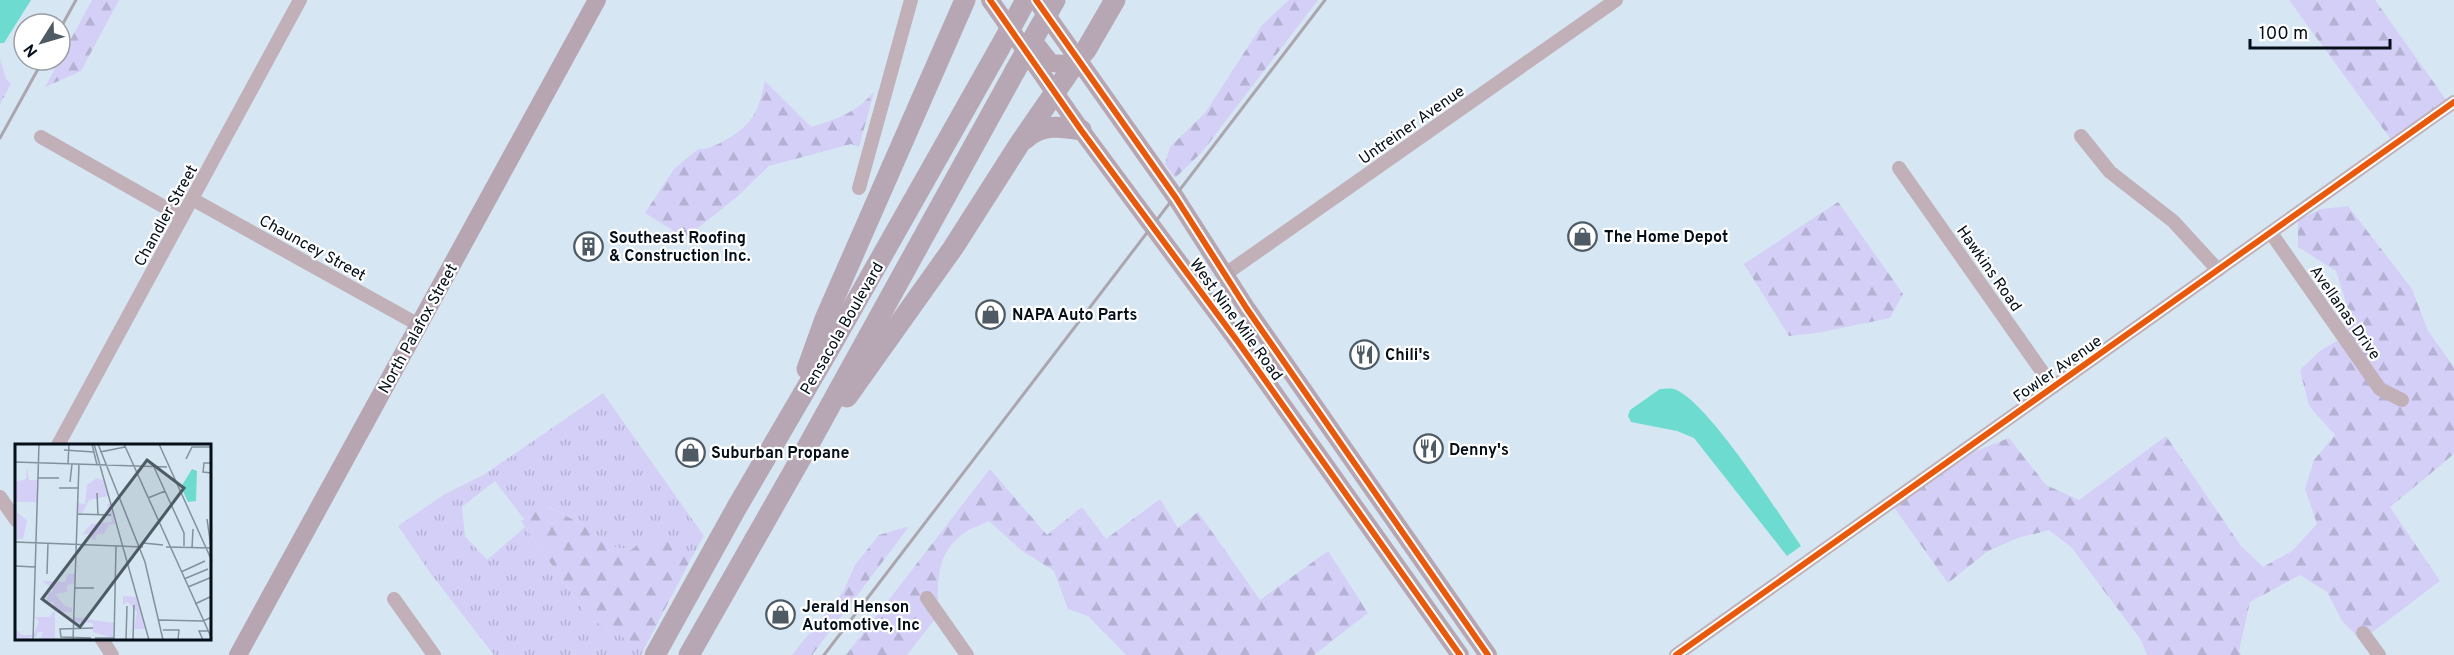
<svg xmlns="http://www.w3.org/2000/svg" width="2454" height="655" font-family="Overpass,sans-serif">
<defs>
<pattern id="grass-tufts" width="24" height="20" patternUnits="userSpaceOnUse" patternTransform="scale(1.5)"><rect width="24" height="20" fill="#d4cff7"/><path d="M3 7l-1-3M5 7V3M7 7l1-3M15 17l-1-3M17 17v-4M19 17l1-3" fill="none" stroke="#b4b1d3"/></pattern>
<pattern id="forest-firs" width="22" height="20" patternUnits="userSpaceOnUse" patternTransform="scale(1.5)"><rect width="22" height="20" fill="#d4cff7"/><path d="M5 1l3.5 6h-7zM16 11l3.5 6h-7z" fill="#b4b1d3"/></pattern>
</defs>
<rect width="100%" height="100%" fill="#d6e7f3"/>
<g fill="url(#grass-tufts)">
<polygon points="0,59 6,79 11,84 0,104"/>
<polygon points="603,393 704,536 691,559 680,552 646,538 632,550 614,547 578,522 547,506 524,519 495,481 462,507 465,536 487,560 525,527 589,618 644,649 641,655 494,655 431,574 398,526 445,494 485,474"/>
</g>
<g fill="url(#forest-firs)">
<polygon points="92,0 119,0 81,71 45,87"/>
<polygon points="1289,0 1318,0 1202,152 1175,178 1165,164 1170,147 1205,113 1262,25"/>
<polygon points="2289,0 2375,0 2447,101 2392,141"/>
<path d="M765,81L811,127C838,119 855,113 874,92L859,147L851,144L769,166L737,197L685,238L645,213L674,169L698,149C711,151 738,134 747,124C758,113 762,95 765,81Z"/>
<polygon points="1838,202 1903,294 1890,318 1817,333 1789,336 1744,264"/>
<polygon points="2348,206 2412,289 2428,331 2454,367 2454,454 2390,507 2440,581 2370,634 2364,627 2356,633 2359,638 2342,621 2327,592 2300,575 2250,602 2239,651 2241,655 2147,655 2141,640 2072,548 2049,530 2018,538 1988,551 1948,583 1893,506 1966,455 2009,438 2046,485 2079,500 2166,436 2241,546 2263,567 2292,551 2317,524 2305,489 2314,460 2335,435 2309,406 2300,370 2321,350 2339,340 2404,406 2409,397 2384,385 2346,331 2352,321 2336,271 2298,247 2298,220 2321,209"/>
<path d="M990,469L1047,535L1082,507L1106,539L1160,499L1178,528L1198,512L1260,600L1328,551L1368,613L1314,655H1126L1088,616L1068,609L1054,571L1021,550L989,521C981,525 971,528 964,533C939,551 937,576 938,604L928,591L920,597L935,619L907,655H846Z"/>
<polygon points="546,506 578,522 614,547 631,550 646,538 659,536 691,559 644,649 589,618 521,521"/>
<polygon points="906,527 908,528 812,655 792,655 843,592 855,565 879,535"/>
</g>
<g fill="#6ddbd0">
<polygon points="0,0 31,0 4,43 0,43"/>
<path d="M1660,389C1664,389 1670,388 1674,389C1708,401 1778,513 1801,546L1787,556L1694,438L1677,431L1631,422L1628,416L1630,410Z"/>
</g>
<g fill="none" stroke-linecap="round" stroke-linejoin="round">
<g stroke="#c1b0b7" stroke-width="14">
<polyline points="2081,136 2110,172 2173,221 2218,270"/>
<polyline points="41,137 182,217"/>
<polyline points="1899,168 2053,387"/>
<polyline points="859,188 911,0"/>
<polyline points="192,199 419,325"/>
<polyline points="2271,233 2380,389 2402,400"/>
<polyline points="1224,275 1616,0"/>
<polyline points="58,445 300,0"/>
<polyline points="0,497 16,520"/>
<polyline points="927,598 967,655"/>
<polyline points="394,599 434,655"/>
<polyline points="2363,633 2379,655"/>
<polyline points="101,638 112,655"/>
<polyline points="1676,655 2454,102"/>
</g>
<g stroke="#b7a6b1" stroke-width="18">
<polyline points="990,0 1081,130 1238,342 1460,655"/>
<polyline points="1036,0 1176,198 1247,309 1488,655"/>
<polyline points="1032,39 1051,63 1065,64 1078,59"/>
<polyline points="238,655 597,0"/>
</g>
<g stroke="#b7a7b4" stroke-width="21">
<path d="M1025,139C1041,124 1060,126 1081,130"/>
<polyline points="807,369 825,319 965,0"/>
<polyline points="847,397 953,248 1020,143 1078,59 1086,50 1115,0"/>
<polyline points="655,655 737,507 831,346 999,49"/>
<polyline points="689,655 809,444 1015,71"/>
</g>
<g stroke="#aba6ae" stroke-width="3">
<polyline points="60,29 76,0"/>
<polyline points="0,138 43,60"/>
<polyline points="824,655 1325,0"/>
</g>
<g stroke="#b7a7b4" stroke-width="21">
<polyline points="999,49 1026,0"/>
<polyline points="1015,71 1055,0"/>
</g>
<defs>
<g id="cycleway">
<polyline points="990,0 1081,130 1238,342 1460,655"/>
<polyline points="1036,0 1176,198 1247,309 1488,655"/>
<polyline points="1676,655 2454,102"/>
</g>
</defs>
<use href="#cycleway" stroke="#fff" stroke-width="10"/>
<use href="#cycleway" stroke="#e8590c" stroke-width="6"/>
</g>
<defs>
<symbol id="shop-ring" viewBox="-11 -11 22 22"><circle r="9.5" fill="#fff" stroke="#4e5b65" stroke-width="1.5"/><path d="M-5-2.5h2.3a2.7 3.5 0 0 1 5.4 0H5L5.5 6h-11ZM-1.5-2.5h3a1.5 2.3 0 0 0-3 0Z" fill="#4e5b65"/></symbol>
<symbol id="building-ring" viewBox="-11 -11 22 22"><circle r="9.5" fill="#fff" stroke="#4e5b65" stroke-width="1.5"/><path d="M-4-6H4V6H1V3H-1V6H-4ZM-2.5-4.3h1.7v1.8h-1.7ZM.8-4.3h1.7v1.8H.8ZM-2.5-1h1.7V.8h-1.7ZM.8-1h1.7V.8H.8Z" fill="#4e5b65"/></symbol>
<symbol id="restaurant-ring" viewBox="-11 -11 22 22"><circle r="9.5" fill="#fff" stroke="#4e5b65" stroke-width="1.5"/><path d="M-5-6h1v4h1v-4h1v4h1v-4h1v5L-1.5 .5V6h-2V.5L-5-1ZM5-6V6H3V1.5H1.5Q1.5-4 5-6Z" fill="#4e5b65"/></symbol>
</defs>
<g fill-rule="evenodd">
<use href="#shop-ring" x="1566" y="220" width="33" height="33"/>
<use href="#building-ring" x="572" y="230" width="33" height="33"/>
<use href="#shop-ring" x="974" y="298" width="33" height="33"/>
<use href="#restaurant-ring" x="1348" y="338" width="33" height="33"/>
<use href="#restaurant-ring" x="1412" y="432" width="33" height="33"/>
<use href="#shop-ring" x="674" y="436" width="33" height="33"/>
<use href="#shop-ring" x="764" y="598" width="33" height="33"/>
</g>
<g text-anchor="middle" stroke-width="4.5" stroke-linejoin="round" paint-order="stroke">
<g font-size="16" fill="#040f19" stroke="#fff">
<text transform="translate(1411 124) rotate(-35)" y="6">Untreiner Avenue</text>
<text transform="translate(165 215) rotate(-61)" y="6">Chandler Street</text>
<text transform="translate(313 247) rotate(29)" y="6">Chauncey Street</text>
<text transform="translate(1990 268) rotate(55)" y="6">Hawkins Road</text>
<text transform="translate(2346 312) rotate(55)" y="6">Avellanas Drive</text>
<text transform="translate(1237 319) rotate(54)" y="6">West Nine Mile Road</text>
<text transform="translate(417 328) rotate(-61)" y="6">North Palafox Street</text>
<text transform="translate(841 328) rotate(-60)" y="6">Pensacola Boulevard</text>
<text transform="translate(2057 368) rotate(-35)" y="6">Fowler Avenue</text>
</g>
<g font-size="16" font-weight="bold" fill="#040f19" stroke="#fff" text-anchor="start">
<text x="1604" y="242">The Home Depot</text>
<text x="609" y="243">Southeast Roofing<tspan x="609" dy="18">&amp; Construction Inc.</tspan></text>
<text x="1012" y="320">NAPA Auto Parts</text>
<text x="1385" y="360">Chili's</text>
<text x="1449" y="455">Denny's</text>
<text x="711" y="458">Suburban Propane</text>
<text x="802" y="612">Jerald Henson<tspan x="802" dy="18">Automotive, Inc</tspan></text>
</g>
</g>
<g transform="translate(15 444)">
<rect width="196" height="196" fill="#d6e7f3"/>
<path d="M12,23L14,36H22V58H2L0,53V38L11,35ZM82,34L88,36L93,52L74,56L67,70H62L63,59L70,60L72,41ZM92,60H95L100,80L94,81L89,90H82L81,96L76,95V89L67,91L76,80L97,78ZM2,68L12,77L8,95H2ZM53,130H60L59,139L52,141V148L40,150L50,162L57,164V168L40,167V196H25L28,188H23L21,193H13L18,196H0V184L7,191H18L24,178L20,173H34L39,167V158L32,157L33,150L39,146L27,137L50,138ZM108,152L121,153L130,185H119L122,168L113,158L108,161ZM59,173L99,179L98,194L78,188V179L59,178Z" fill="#d4cff7"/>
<path d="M177,25L182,27L181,57L173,58L166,43Z" fill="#6ddbd0"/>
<path fill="none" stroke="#82919c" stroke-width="1.5" d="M77,0L82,21M79,0L134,196M83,0L130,118L148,196M109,0L197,195M144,0L197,117M49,6L79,8M85,8L110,3M171,15L177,3H197M0,18L152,23M197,19H189L188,28L197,29M53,20L54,0M139,23L169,89V102M23,34H44M55,38L57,20M44,44H63M82,49L83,71M133,54L150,47M62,70L96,71M192,75L196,103M21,97L24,0M0,98L128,103M128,99L148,101M151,103L197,104M177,104L178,85M0,122L20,123M166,128L190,117M32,130L33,99M169,135L193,125M173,143L197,133M60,144H79M180,160L197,152M144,176L188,177L197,173M148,186H164L163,196M76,194L46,193L45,185L78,184M80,194H99M18,196L21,97M58,196L64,20M99,196L101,102M111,196L112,162M118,196L119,161M188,196L184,187H193"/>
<path fill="#4e5b65" fill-opacity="0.15" stroke="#4e5b65" stroke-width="3" d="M132,16L169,44L65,183L27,155Z"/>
<rect width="196" height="196" fill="none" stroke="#040f19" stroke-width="3"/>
</g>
<g transform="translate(42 42) rotate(233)"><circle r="28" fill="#ffffff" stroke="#9b9fa3" stroke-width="1.5"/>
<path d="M0-4.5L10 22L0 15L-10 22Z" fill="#4e5b65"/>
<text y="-9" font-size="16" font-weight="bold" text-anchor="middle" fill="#040f19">N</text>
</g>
<path d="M2250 39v9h140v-9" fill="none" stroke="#040f19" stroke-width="3"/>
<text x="2259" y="39" font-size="18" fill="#040f19" stroke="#ffffff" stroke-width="4.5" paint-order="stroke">100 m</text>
</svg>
